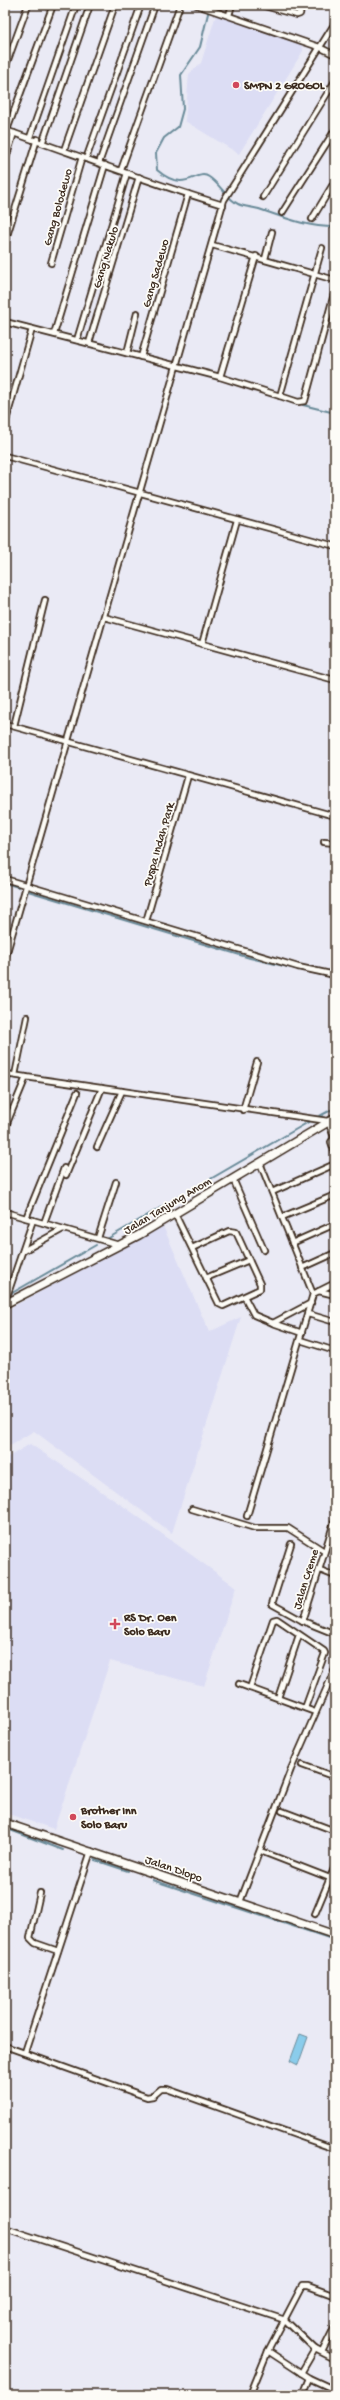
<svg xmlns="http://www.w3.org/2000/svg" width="340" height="2400" font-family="'Gochi Hand',sans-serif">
<rect width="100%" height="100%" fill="#eaeaf5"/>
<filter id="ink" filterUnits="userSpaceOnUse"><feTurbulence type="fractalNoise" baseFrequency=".025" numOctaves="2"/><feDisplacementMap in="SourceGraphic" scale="8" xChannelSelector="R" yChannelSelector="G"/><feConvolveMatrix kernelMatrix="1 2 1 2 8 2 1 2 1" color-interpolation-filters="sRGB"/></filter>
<g filter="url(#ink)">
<g fill="#dcddf4">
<polygon points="216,15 302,44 303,51 239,154 185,121 189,74 201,63"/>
<polygon points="163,1226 209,1332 241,1317 172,1533 34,1431 5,1448 5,1311"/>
<polygon points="30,1444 126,1508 236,1587 204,1686 110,1661 54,1829 5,1813 5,1459"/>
</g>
<polygon fill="#8acceb" stroke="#6a8b99" points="300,2034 308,2037 298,2065 290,2061"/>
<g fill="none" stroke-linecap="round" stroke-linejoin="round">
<g stroke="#6a8b99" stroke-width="2">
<path d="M210,5L200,47L181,75L183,109L178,127L164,138L156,153L157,170C186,195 196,168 209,177C220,184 226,198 238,204C244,207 252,207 259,209C285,218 307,227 335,227"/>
<polyline points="303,405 335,413"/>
<polyline points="5,883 18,887"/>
<polyline points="28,891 250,958 335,978"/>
<polyline points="316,1118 331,1110"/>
<polyline points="195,1188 312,1120"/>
<polyline points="107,1239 182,1195"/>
<polyline points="12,1293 96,1245"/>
<polyline points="5,1828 63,1850"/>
<polyline points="95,1860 128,1871"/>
<polyline points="152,1880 335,1940"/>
</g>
<defs>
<g id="street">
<polyline points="197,5 319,47 335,55"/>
<polyline points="261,5 297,15 300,14 302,5"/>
<polyline points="229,15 232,5"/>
<polyline points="5,68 28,5"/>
<path d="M5,130C77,155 149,183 223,205"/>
<polyline points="7,130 53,5"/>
<polyline points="30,137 76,5"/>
<polyline points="43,141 90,5"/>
<polyline points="64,150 115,5"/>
<polyline points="86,159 141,5"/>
<polyline points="5,161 14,133"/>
<polyline points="99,163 155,5"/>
<polyline points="121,170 180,5"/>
<polyline points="263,197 335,81"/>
<polyline points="282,213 335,130"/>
<polyline points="312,219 335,181"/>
<polyline points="5,242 37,139"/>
<polyline points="212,245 335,280"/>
<polyline points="322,248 280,396 298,402 305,401 335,290"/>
<polyline points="265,259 272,232"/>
<polyline points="51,263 82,157"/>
<polyline points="5,322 220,377 280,396"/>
<polyline points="54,334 105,165"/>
<polyline points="77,340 127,173"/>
<polyline points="89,343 139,177"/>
<polyline points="127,353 137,313"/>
<polyline points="141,357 188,194"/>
<polyline points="220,377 256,256"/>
<polyline points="5,424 32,329"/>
<polyline points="5,456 335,546"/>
<polyline points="104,617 335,680"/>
<polyline points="202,644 237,520"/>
<polyline points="5,724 335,816"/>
<polyline points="14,726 45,600"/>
<polyline points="324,842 335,843"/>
<polyline points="5,879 298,967 335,975"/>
<polyline points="147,918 188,776"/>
<polyline points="5,959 224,200 335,23"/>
<polyline points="5,1074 328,1121 334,1137"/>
<polyline points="15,1075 27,1017"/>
<polyline points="5,1083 9,1074"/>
<polyline points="243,1110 257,1062"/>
<polyline points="5,1128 26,1077"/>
<polyline points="335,1137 331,1142 335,1153"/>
<polyline points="97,1147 122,1091"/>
<polyline points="66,1175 102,1088"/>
<polyline points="233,1179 264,1250"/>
<polyline points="272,1192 335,1164"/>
<polyline points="5,1212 119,1245"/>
<polyline points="175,1214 219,1304 223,1306 260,1289 260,1284 236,1232 229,1231 192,1248"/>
<polyline points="282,1217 335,1195"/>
<polyline points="26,1218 77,1093"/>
<polyline points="44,1223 64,1168"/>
<polyline points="98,1238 116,1182"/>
<polyline points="292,1243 335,1224"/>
<polyline points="23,1251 63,1229"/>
<polyline points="302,1268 335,1253"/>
<polyline points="206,1278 249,1260"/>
<polyline points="319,1291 335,1295"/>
<polyline points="313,1294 335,1283"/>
<polyline points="245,1298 254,1315 273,1323 311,1303"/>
<polyline points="5,1302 33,1220"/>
<polyline points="308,1314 335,1322"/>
<polyline points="273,1323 302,1333"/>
<polyline points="300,1340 335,1351"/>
<polyline points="192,1509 255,1528 288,1528 324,1551"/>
<polyline points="247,1516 313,1294 260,1163"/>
<polyline points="291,1544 272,1604 303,1621 335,1634"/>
<polyline points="320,1570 335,1576"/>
<polyline points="303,1621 335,1519"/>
<polyline points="239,1684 315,1712"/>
<polyline points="250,1688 273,1620 277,1619 324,1651 325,1653 305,1708"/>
<polyline points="278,1698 299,1635"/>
<polyline points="302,1765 335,1777"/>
<polyline points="282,1811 335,1831"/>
<polyline points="263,1852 335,1880"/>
<polyline points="40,1893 30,1938 35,1943 58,1951"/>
<polyline points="240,1902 291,1769 335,1669"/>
<polyline points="315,1914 335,1866"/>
<polyline points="5,2046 147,2097 153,2096 161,2089 167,2089 335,2149"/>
<polyline points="25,2052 91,1851"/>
<polyline points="5,2228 285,2320 315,2349 335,2359"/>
<polyline points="268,2351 309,2378 335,2390"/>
<polyline points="322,2352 335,2326"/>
<polyline points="301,2373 315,2349"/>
<polyline points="250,2395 268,2351 302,2286 308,2286 335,2296"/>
<polyline points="302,2395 309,2378"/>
</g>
<g id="secondary">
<polyline points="5,1304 139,1235 335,1118"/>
<polyline points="5,1823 335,1935"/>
</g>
</defs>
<use href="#street" stroke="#3b2a1e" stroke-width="8"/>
<use href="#secondary" stroke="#3b2a1e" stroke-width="10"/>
<use href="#street" stroke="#fdfcf7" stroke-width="4.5"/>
<use href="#secondary" stroke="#fdfcf7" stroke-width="7"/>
</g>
</g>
<g fill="#d1495b" stroke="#fdfcf7" stroke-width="1.5">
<circle cx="236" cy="85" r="4"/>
<path d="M113 1618h4v4h4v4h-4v4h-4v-4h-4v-4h4z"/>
<circle cx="73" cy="1817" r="4"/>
</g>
<g text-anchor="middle" stroke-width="3.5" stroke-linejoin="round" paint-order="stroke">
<g font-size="12" font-weight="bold" fill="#3b2a1e" stroke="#fdfcf7" text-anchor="start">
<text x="244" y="89">SMPN 2 GROGOL</text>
<text x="124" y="1621">RS Dr. Oen<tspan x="124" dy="14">Solo Baru</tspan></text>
<text x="81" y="1814">Brother Inn<tspan x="81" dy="14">Solo Baru</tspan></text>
</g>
<g font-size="12" fill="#3b2a1e" stroke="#fdfcf7">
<text transform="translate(57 207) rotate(-74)" y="4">Gang Bolodewo</text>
<text transform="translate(105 257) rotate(-73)" y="4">Gang Nakulo</text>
<text transform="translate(155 273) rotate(-74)" y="4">Gang Sadewo</text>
<text transform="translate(158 844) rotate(-74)" y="4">Puspa Indah Park</text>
<text transform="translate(167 1205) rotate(-31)" y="4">Jalan Tanjung Anom</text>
<text transform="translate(305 1579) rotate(-73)" y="4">Jalan Creme</text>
<text transform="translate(174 1868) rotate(19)" y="4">Jalan Dlopo</text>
</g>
</g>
<rect width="340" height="2400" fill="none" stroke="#fdfcf7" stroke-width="20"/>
<rect x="10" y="10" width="320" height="2380" fill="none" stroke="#3b2a1e" stroke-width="1.5" filter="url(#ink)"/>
</svg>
